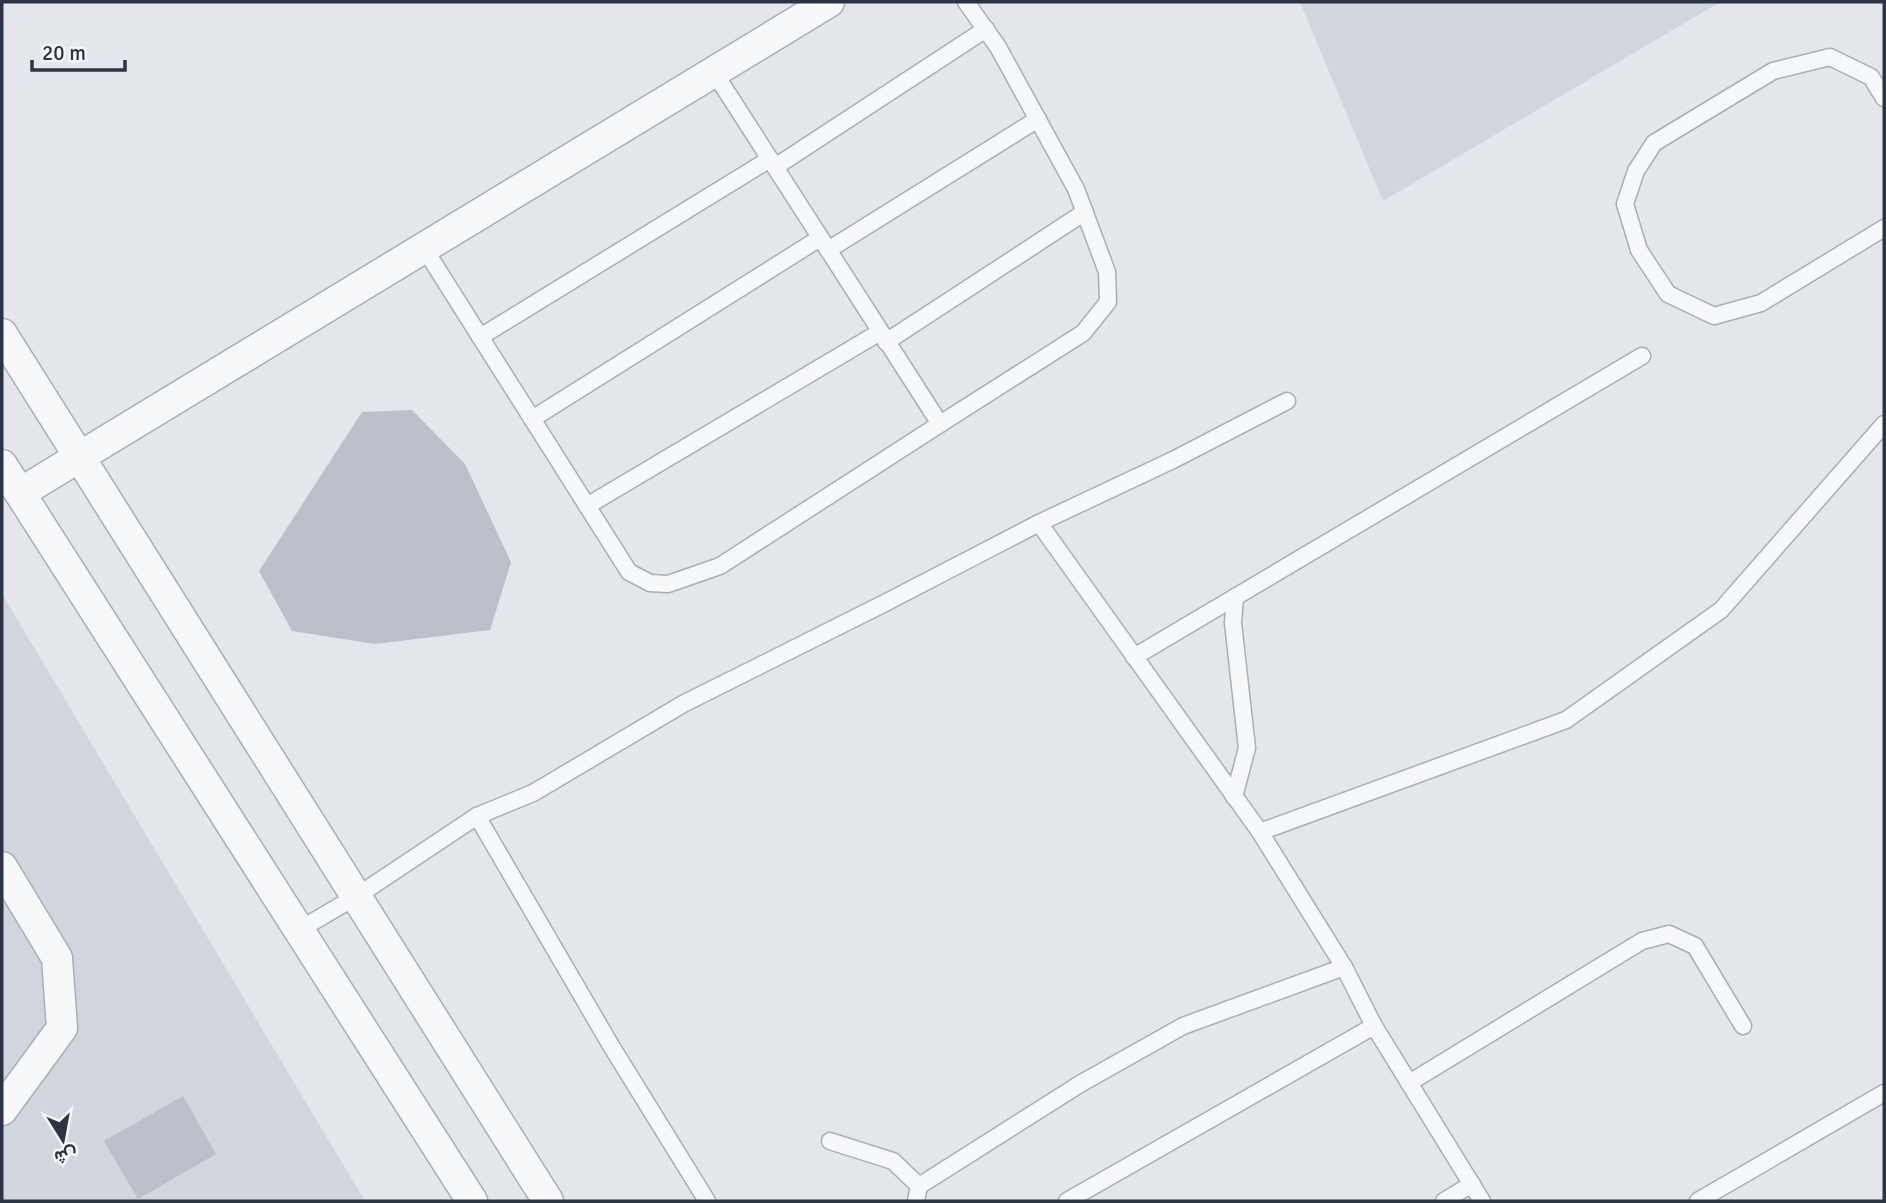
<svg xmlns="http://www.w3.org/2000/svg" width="1886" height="1203" font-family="Signika,Vazirmatn,sans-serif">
<rect width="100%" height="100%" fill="#e4e7ec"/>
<g fill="#d2d6de">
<polygon points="1300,2 1720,2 1383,201"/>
<polygon points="2,594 365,1201 2,1201"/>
</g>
<g fill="#bbc0ca">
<polygon points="412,410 465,464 511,562 490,630 375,644 292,631 259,571 362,412"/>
<polygon points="183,1096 216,1154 138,1199 104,1141"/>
</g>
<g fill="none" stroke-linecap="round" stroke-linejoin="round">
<defs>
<g id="service">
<polyline points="1884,98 1871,77 1830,57 1773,71 1654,143 1636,171 1625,204 1639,250 1668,294 1714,316 1761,303 1884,228"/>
<polyline points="775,167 986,29"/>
<polyline points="424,248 629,572 650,583 668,584 720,566 940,424 714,72"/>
<polyline points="828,250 1038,119"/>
<polyline points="480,337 770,159"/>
<polyline points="886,342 1085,212"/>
<polyline points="532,419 820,238"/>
<polyline points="940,424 1083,333 1108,302 1107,272 1076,189 998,47 966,2"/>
<polyline points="587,506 880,332"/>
<polyline points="1039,523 1260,832 1344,967 1374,1026 1067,1201"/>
<polyline points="1134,657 1642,356"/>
<polyline points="1234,797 1247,748 1233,623 1235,597"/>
<polyline points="477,816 610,1044 707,1201"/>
<polyline points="1260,832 1566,720 1721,610 1884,424"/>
<polyline points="299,930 357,896 477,816 533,793 683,704 883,604 1039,523 1173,460 1287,401"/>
<polyline points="1374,1026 1482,1201"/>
<polyline points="1409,1083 1642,941 1669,934 1695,946 1743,1026"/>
<polyline points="830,1141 893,1161 919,1186"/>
<polyline points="916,1201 919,1186 1080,1084 1183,1026 1344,967"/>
<polyline points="1444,1201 1472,1184"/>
<polyline points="1698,1201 1884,1093"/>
</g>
<g id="minor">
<polyline points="2,334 548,1201"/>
<polyline points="2,465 472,1201"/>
<polyline points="20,493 829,2"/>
<polyline points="2,867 57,958 62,1028 2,1110"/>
</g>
</defs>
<use href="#service" stroke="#a9aeb7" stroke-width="19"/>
<use href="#minor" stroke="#a9aeb7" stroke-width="33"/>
<use href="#service" stroke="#f7f8fa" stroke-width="16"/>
<use href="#minor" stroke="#f7f8fa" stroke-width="30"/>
</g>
<rect width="1886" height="1203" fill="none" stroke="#2b3445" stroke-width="7"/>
<g transform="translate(63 1140) rotate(169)" stroke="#f4f6f9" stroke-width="5" paint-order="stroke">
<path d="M0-5L12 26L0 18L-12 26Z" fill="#2b3445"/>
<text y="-10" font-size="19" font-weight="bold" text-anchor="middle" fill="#2b3445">ش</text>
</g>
<path d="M32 60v10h93v-10" fill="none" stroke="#2b3445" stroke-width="3.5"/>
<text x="42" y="60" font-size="21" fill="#2b3445" stroke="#f4f6f9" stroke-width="5" paint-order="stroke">20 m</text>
</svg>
